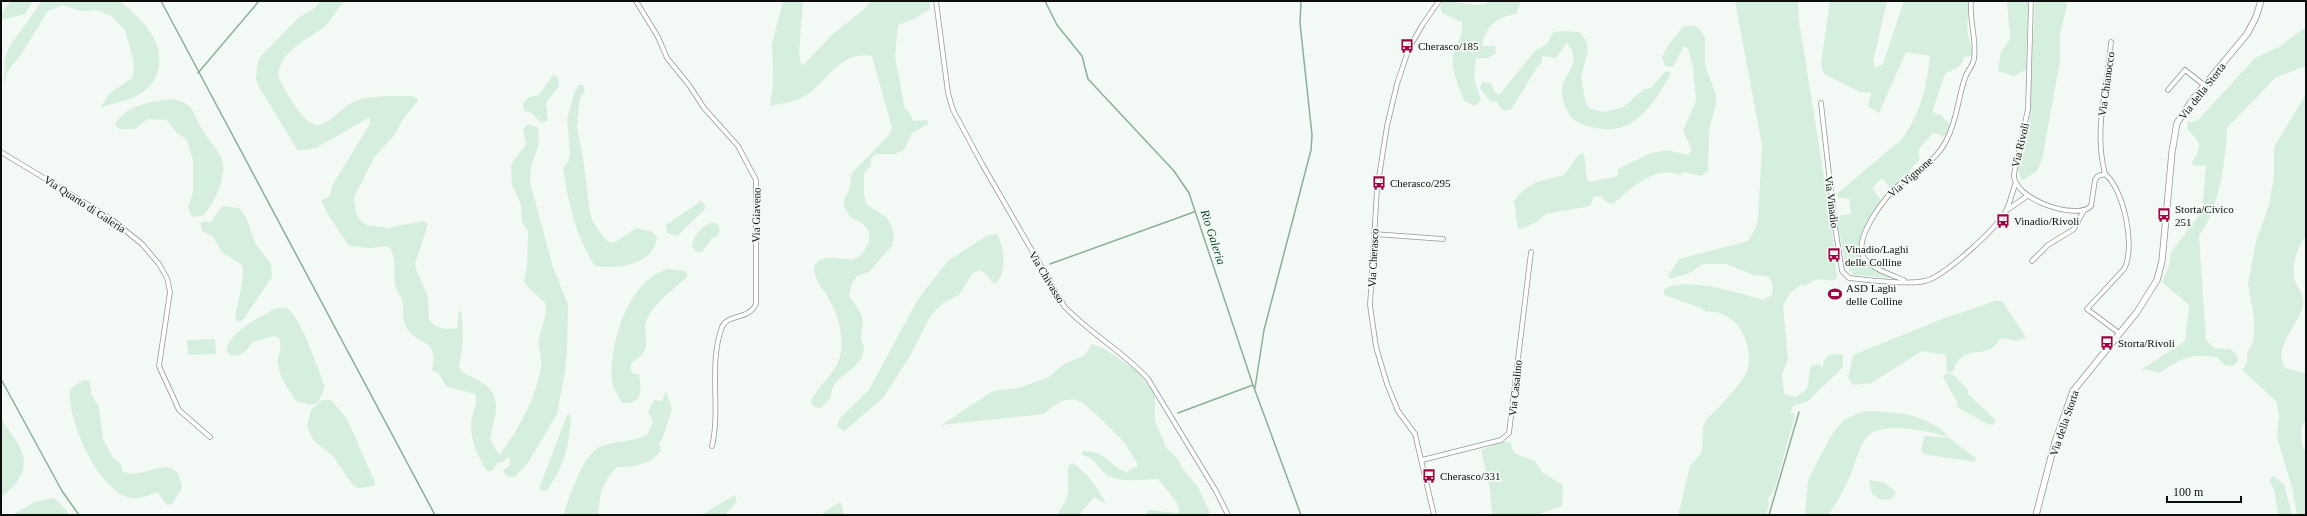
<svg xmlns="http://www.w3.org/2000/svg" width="2307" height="516" font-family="Georgia,serif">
<rect width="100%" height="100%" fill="#f3faf5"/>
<g fill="#d6eede">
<polygon points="11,1 33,1 25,14 1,20 1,14"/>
<path d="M42,1H120C131,11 144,21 152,35C165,57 161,83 138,95C126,102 112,103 100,108L110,93L132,78L134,69L133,59L125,30L111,16L97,10L80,11L63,5L48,11L22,53L7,72L4,85L5,59L9,47Z"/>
<path d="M321,1H346C337,7 334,17 326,25C309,40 280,49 278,76C285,89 305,132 323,124C334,119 342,108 353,102C369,94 394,97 411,96L417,98L418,101L403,119L395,134L374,158L354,197L356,212L359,219L366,225L387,228L424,221L428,224L415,264L417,272L428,296L429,320C436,329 447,330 457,328L459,310L462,313L463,341L459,367C466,377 469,374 478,380C505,395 495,414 490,439L499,455C519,429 535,400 541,367C542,358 538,349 539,340C541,326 546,320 546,304L526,285L524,280L527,265L528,232L522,222L521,204L512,185L511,165L526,144L523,129L528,124L538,128L539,143L531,168L530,182L553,267L568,305L567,350L565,372L557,414L528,463L515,477H508L503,471L510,465V459L507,457L504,462H498L492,471H487C478,457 471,442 471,425C471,414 479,404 475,394L447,387L439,374L432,370C440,334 413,348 404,322C402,315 404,307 402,300C400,294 396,291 395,284C393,271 398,255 387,246L371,248L349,246L327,213L321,200L329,197L333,184L370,124V118H368L316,148L298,151L259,87L256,80L257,65L260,57L299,17L312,10Z"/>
<path d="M783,1H803L799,54L802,66L832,35L863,10L871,1H930V9L914,19L898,25L895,57L905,109L910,113L913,121L927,120L928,124L912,133L904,150L895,154H876L871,158V166L864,173V193L866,204L886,217L892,226L894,237L892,246L869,272L857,276L852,283L849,296C855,304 862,312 863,323C863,327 861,331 861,335C861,340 864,346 864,351C860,372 831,374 831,397L821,408L814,407L811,402C816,386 837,375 841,352C843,333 838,315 829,299C822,286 814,282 814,266C816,264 818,261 820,260C837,252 855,271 867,246C870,240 870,234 867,228L862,223L850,217L844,207V200L849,190L852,173L889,135L892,128L872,56C836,49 826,89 797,100C789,103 778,104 770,106L773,83L772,44Z"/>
<path d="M1444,1L1478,5L1485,4L1490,1H1521L1516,14C1497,17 1485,26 1482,46H1495L1496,53L1488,58H1476L1474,79L1481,100L1475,106L1464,101C1459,86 1449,68 1454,52C1458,41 1464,34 1462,22L1442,13L1440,6Z"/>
<path d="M1735,1H1798L1799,21L1831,220L1837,278L1834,281L1817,279L1804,286L1802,284L1790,293L1783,305L1788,359L1782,374L1784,394L1796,397L1807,389L1811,366L1818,364L1822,368L1825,359L1831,354L1843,355V367L1808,401L1793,406L1790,413H1794L1795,416L1774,491L1768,499L1769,506L1765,515H1678L1690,466L1702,452L1703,428L1705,421C1715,411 1743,383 1747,371C1755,345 1737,309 1707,312L1701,308L1664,295V290C1684,275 1741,294 1763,300L1772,295L1773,287L1769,277L1753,275L1727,264H1705L1698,267L1692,272L1670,279L1668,276L1679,259L1748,241L1756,227L1758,218L1762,146Z"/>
<path d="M1830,1H1887L1873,62L1876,68L1883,64L1904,1H1970C1969,13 1966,22 1968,34C1969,43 1973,46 1972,56L1964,57C1961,69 1954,69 1945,74L1932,112L1941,115L1950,125L1947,137L1933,133L1918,150L1920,160L1913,166L1909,173L1890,188L1882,178L1872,188L1881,200C1860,236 1843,257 1892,276V278L1853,275L1845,263L1836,216L1851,214L1849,199L1837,197L1838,193L1902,139C1920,115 1927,86 1930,56L1906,52L1879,113L1868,106L1871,93L1860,92L1824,74L1821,64Z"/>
<polygon points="2007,1 2028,1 2026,70 2014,76 1998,71 2001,52 2010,39"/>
<polygon points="2035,1 2068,1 2060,34 2060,61 2042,160 2037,171 2022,181 2018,170 2029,126"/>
<path d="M1694,25L1701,31L1705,38V65L1716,95V105L1709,129L1708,171L1701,176L1684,172L1679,175C1656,164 1629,190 1613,204L1606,202L1601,196L1594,197L1590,206L1546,214L1537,222L1518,230L1514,201C1528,181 1542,181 1564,175L1579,154H1584L1587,180L1590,182L1617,176L1618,169L1651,153L1666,150L1688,155L1692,150L1683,131L1696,101L1693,68L1688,48L1684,46L1673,67L1665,66L1662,57L1669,44L1683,27Z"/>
<path d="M2306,27V65L2304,67L2276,77L2227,128C2226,158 2219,212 2199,235L2206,340L2214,348L2230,349L2237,355L2238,361L2233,366L2224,365L2217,357C2188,354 2183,358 2159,373L2142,369L2185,341L2189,305L2162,282L2169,266L2171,252L2202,211L2206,166L2191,165C2204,141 2201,147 2187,128L2188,121L2191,122L2198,120L2255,58L2279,47Z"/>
<path d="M1562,31L1579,32L1586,40L1588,51L1581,77L1586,104L1591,109L1605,112L1623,107L1644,89L1651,88L1665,72L1670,71V76C1652,104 1636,136 1596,128C1587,126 1578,124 1571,117C1566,112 1561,96 1562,88C1565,71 1583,64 1567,43L1556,58L1542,56V62L1536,69L1511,110L1503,111L1497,102L1490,101L1480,88L1482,82L1491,83L1494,91L1499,95L1535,51L1547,44L1553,32Z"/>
<polygon points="553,75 558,78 559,86 546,103 548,121 541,123 532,113 524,111 523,104 529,97 539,95"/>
<path d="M579,84L583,85L585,92L580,97L577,127L584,164L589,206L592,220L603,237L610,243L617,241L636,228L651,231L657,237C655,264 617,270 595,266C575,235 569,205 563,169L569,160L570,153L567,120L574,93Z"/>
<path d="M2306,94V236C2298,245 2292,264 2294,277C2296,287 2305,294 2303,305C2299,325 2272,347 2285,368L2306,374V419L2301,429L2302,444L2306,454V515H2297L2292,487L2277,438L2279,415L2276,401L2242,370L2247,363V353L2254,340V317L2248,284L2256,241L2269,205L2274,176V147Z"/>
<path d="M172,99C194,104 191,109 200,126C206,137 215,146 221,157C229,174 214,204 203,216L192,217L188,207L193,192V160L187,140L177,133L166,120L148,119L135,129H118L115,124C128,104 150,102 172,99Z"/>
<polygon points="701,201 705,205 705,209 677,236 667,233 666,225"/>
<path d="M222,206L239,208L246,217L255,243L271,264L272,277L242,321H237L235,317C237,302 246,279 242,265L222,252L213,237L201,230V222H211Z"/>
<path d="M712,222L718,224L720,230L717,237H713L702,252H696L692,246C694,234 701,228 712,222Z"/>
<path d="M997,234C1005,249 1007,268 997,283H993L986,274L979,270L972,274L959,295L943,303L931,315L910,356L883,398L844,431L837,427L840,418L869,390L918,299L948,261L988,235Z"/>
<path d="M668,269L686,271L687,277C674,289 656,301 648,317C639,335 658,348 631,363V371L634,374H639C642,391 643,404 622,403C619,397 613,388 612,381C609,343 628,280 668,269Z"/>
<path d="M1995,301H2002L2026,337L2017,341L2001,338C1990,356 1980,349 1965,355C1958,358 1955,366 1952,373L1947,371L1946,355L1922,351L1871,383L1853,385L1848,378L1853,355L1942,319Z"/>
<path d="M276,308C280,308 285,307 288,309C302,320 318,369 325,387L318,403L310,405L296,401C289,389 277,376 278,360C279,352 282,347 279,338L274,336L252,342C246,352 243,356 231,356L226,350C231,330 259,318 276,308Z"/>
<polygon points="215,339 216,354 188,355 187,340"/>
<path d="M1092,344L1105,349L1137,371L1155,395V421L1167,449L1178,459L1182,468L1198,487L1211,515H1145L1148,510L1177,513L1180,510L1175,500L1158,479C1143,479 1124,483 1111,477C1097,471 1098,458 1082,455V451C1109,451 1107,466 1127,472L1138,465L1125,443L1095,413L1081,402L1073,399L1061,401L1043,414L941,425L993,391L1019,388L1049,377L1064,364L1085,355Z"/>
<path d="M1946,373L1954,375L1968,390V394L1995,419L1993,425C1986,425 1966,411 1957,407V402L1943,377Z"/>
<path d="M84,380L90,381L91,394L99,407L103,439L113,458L121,464L122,471C145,483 176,446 182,488L172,504L167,505L157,492C149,495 138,500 130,498C97,489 67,420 70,389Z"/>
<path d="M666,391L672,409L662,440L659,443L661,451C649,465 635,467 617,467C602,481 600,495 598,515H563C571,496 581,454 602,446C618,440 631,443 648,434L653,421L648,412L654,400L662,401Z"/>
<polygon points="322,400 331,400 347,419 375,482 374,486 358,488 352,484 334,457 313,440 307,426 311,410"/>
<path d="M1864,411C1890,412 1913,412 1936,426C1940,429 1946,432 1947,437C1931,431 1882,422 1869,435C1859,444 1856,462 1851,474C1845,488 1838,501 1829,514L1805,515L1808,480L1832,434L1845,419Z"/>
<path d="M567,415H571C570,444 564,467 547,490L541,491L540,486Z"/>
<path d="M1,418C11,437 33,454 20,477C16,485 7,492 1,498Z"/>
<polygon points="1924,436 1949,438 1976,458 1975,462 1923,454 1921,450"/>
<polygon points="1501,442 1510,442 1514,453 1535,461 1542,472 1563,485 1562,506 1537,515 1492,515 1490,489 1481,450"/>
<path d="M1072,463C1087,471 1098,489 1106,504L1094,497L1079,515H1057C1074,490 1066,492 1068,466Z"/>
<polygon points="2273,476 2284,484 2292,515 2278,515 2274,490 2269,480"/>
<polygon points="1869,480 1883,482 1896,492 1892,499 1881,500 1872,494"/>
<polygon points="735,495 737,502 725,515 701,515"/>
<polygon points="52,498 58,501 70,515 12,515 35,502"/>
<polygon points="838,503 841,503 844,515 820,515"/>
</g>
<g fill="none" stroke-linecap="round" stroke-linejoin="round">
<g stroke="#8cae99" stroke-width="1.5">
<polyline points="161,1 435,515"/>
<polyline points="1045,1 1057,25 1082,56 1088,79 1174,171 1189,193 1253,385 1301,515"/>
<polyline points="198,73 259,1"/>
<polyline points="1050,264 1194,212"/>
<polyline points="1,379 62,491 79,515"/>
<polyline points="1255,388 1264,330 1311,150 1312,135 1300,23 1301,1"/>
<polyline points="1178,413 1253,385"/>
<polyline points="1769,515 1799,412"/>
</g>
<defs>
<g id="minor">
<path d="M636,1L658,37L667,58L689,85L704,108L738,146L756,180V304C749,320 727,314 722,327C708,365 721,408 712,446"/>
<path d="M936,1L948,93L953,110L982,164L1064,306C1089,333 1123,351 1148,379L1216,491L1228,515"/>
<path d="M2031,1L2028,109L2014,174C2012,199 2077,221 2091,206L2095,180L2098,176L2105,174C2124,189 2136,248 2124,269L2087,309L2119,333"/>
<polyline points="2168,90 2185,70 2204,85"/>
<path d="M1821,103L1835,227L1842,271L1849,278C1866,280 1909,285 1925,281C1944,277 1997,228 2006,211C2010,203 2012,193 2015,185"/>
<polyline points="1,152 110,218 142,244 159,264 167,278 170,292 159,366 179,410 210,437"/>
<path d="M2105,174C2093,128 2108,88 2111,42"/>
<polyline points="2007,210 2027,196"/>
<polyline points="1374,234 1443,239"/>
<polyline points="2032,261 2048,245 2074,229 2084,210"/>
<path d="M1904,280C1892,275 1872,269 1864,258C1852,240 1885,196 1899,185C1916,171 1937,161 1947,139C1957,120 1958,98 1965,78C1967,71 1973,66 1974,59C1977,40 1969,20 1971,1"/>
<polyline points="1422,460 1501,440 1509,433 1531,252"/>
<polyline points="1434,515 1415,434 1398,411 1387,384 1376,347 1370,305 1377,189 1387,126 1397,84 1409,48 1423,24 1439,1"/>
</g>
<polyline id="secondary" points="2036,515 2055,442 2073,391 2137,312 2157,280 2162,261 2172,152 2177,123 2193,99 2247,34 2256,17 2261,1"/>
</defs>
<use href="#minor" stroke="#939995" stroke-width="5.5"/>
<use href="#secondary" stroke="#939995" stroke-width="7"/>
<use href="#minor" stroke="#fff" stroke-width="4"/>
<use href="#secondary" stroke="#fff" stroke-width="5.5"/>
</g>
<defs>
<symbol id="bus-bare" viewBox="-9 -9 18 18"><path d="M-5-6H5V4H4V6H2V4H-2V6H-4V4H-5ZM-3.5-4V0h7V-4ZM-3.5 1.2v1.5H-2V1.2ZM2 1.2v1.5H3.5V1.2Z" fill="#a00444" stroke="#f3faf5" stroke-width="2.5" paint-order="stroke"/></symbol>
<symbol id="stadium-bare" viewBox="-9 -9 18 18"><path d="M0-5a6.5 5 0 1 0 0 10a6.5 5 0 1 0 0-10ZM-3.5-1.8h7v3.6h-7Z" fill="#a00444" stroke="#f3faf5" stroke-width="2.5" paint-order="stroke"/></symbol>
</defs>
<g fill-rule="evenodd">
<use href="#bus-bare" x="1397" y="36" width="20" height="20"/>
<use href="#bus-bare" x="1369" y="173" width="20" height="20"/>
<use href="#bus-bare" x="2154" y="205" width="20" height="20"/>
<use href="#bus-bare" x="1993" y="211" width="20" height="20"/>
<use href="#bus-bare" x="1824" y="245" width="20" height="20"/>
<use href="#stadium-bare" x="1825" y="284" width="20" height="20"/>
<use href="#bus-bare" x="2097" y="333" width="20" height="20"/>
<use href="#bus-bare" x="1419" y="466" width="20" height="20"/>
</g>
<g text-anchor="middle" stroke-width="3.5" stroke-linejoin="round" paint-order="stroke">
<g font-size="11" fill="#0d0f0e" stroke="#f3faf5" text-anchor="start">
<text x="1418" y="50">Cherasco/185</text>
<text x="1390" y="187">Cherasco/295</text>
<text x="2175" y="213">Storta/Civico<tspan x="2175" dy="13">251</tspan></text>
<text x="2014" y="225">Vinadio/Rivoli</text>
<text x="1845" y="253">Vinadio/Laghi<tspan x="1845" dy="13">delle Colline</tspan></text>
<text x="1846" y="292">ASD Laghi<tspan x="1846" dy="13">delle Colline</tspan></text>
<text x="2118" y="347">Storta/Rivoli</text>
<text x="1440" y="480">Cherasco/331</text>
</g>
<g font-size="11" fill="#0d0f0e" stroke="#f3faf5">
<text transform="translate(2106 84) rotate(-82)" y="4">Via Chianocco</text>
<text transform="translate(2202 91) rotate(-52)" y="4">Via della Storta</text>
<text transform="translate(2020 145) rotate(-77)" y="4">Via Rivoli</text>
<text transform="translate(1910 177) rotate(-41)" y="4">Via Vignone</text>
<text transform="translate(1832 202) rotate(83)" y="4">Via Vinadio</text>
<text transform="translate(85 204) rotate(33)" y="4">Via Quarto di Galeria</text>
<text transform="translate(756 215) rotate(-89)" y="4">Via Giaveno</text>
<text transform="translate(1373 258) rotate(-87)" y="4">Via Cherasco</text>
<text transform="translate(1047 277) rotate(59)" y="4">Via Chivasso</text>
<text transform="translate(1515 388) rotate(-84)" y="4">Via Casalino</text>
<text transform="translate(2064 423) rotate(-71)" y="4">Via della Storta</text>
</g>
<g font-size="12" font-style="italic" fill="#004125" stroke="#f3faf5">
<text transform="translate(1213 237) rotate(72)" y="4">Rio Galeria</text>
</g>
</g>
<rect width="2307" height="516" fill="none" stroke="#0d0f0e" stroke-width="4"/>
<path d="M2167 496v6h74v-6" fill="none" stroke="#0d0f0e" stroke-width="2"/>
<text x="2173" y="496" font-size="12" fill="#0d0f0e" stroke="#f3faf5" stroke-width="3" paint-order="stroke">100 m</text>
</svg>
